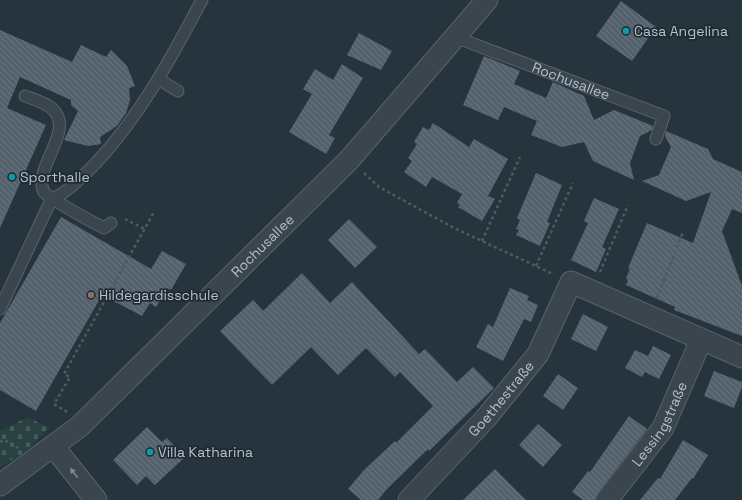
<svg xmlns="http://www.w3.org/2000/svg" width="742" height="500" font-family="'Space Grotesk',sans-serif">
<defs>
<pattern id="cemetery-stones" width="16" height="16" patternUnits="userSpaceOnUse"><rect width="16" height="16" fill="#294140"/><path d="M2 7V4a2 2 0 0 1 4 0v3zM10 15v-3a2 2 0 0 1 4 0v3z" fill="#465b5a"/></pattern>
<pattern id="building-back-hatch" width="6" height="6" patternUnits="userSpaceOnUse"><rect width="6" height="6" fill="#54626e"/><path d="M-1 5l2 2M0 0l6 6M5-1l2 2" fill="none" stroke="#6a7781"/></pattern>
</defs>
<rect width="100%" height="100%" fill="#26343e"/>
<polygon fill="url(#cemetery-stones)" points="28,417 49,428 25,452 0,467 0,431"/>
<g fill="url(#building-back-hatch)">
<polygon points="621,1 656,27 632,61 596,36"/>
<polygon points="0,30 72,62 81,45 106,57 111,50 127,66 135,86 129,88 130,100 126,113 117,126 100,137 101,144 88,146 64,140 78,111 71,105 71,100 20,77 7,108 46,125 0,228"/>
<polygon points="359,33 392,51 381,70 347,55"/>
<polygon points="484,56 520,71 514,84 546,98 553,82 584,96 594,120 614,110 653,126 652,130 640,136 630,163 634,180 593,161 584,142 562,147 531,135 537,121 504,107 498,120 463,105"/>
<polygon points="342,64 363,78 329,135 335,138 326,154 289,132 312,94 303,89 315,69 333,80"/>
<polygon points="433,123 469,147 474,139 508,159 488,196 495,199 482,221 458,207 460,205 457,203 462,194 432,177 426,187 404,172 412,161 408,158 417,144 414,142 423,127 429,130"/>
<polygon points="666,131 708,149 713,159 742,172 742,213 732,209 722,231 742,286 742,336 674,310 675,307 626,285 628,280 626,278 630,269 628,268 647,223 693,243 711,192 686,201 642,181 659,175 671,147 665,136"/>
<polygon points="536,173 562,185 547,222 550,223 540,246 516,235 519,230 516,229 520,220 517,218"/>
<polygon points="594,198 619,209 602,247 606,249 596,272 571,260 588,223 584,221"/>
<polygon points="61,217 151,269 162,251 186,264 171,290 167,288 156,307 150,303 142,316 102,295 36,411 0,390 0,323"/>
<polygon points="349,219 377,247 355,268 328,240"/>
<polygon points="302,273 330,303 352,282 419,354 425,349 457,382 473,367 494,388 429,451 428,449 387,489 378,500 361,500 348,489 364,470 395,441 396,443 433,406 400,372 395,377 366,348 338,375 311,347 272,385 220,331 253,300 263,311"/>
<polygon points="510,288 529,296 527,300 538,305 531,322 524,319 503,361 476,347 488,324 493,327"/>
<polygon points="583,314 608,327 596,351 571,339"/>
<polygon points="653,346 671,355 659,379 645,372 642,377 625,368 635,350 648,356"/>
<polygon points="714,371 742,382 742,387 734,408 704,396"/>
<polygon points="558,374 578,388 563,410 543,396"/>
<polygon points="629,416 647,429 598,493 595,500 583,500 572,492 588,471 590,472"/>
<polygon points="538,424 562,445 543,467 519,445"/>
<polygon points="147,427 162,442 167,438 185,457 155,485 146,476 137,485 113,460"/>
<polygon points="683,440 708,455 693,479 692,478 675,500 640,500 658,478 660,479"/>
<polygon points="495,469 526,500 463,500"/>
</g>
<g fill="none" stroke-linecap="round" stroke-linejoin="round">
<defs>
<g id="lane">
<path id="s1" d="M455,37L664,116L656,139"/>
<polyline points="158,79 178,91"/>
<path d="M25,96C33,99 43,102 50,107C79,128 31,169 44,192C48,198 94,223 104,228L111,223"/>
<path d="M0,309L51,200C69,191 82,177 96,163C141,115 171,58 202,0"/>
</g>
<g id="street">
<polyline points="53,446 96,500"/>
<path id="s2" d="M0,485L80,426L349,160L487,0"/>
<path id="s3" d="M409,500L486,418L538,354L571,282L742,357"/>
<path id="s4" d="M607,500L663,428L701,340"/>
</g>
</defs>
<use href="#lane" stroke="#58636c" stroke-width="13"/>
<use href="#street" stroke="#58636c" stroke-width="23"/>
<g stroke="#485d5d" stroke-width="2.5" stroke-dasharray="3 3" stroke-linecap="butt">
<polyline points="364,173 379,187 454,228 553,274"/>
<polyline points="125,219 145,229"/>
<polyline points="482,241 520,157"/>
<polyline points="536,266 573,183"/>
<polyline points="600,272 628,205"/>
<polyline points="657,298 683,232"/>
<polyline points="67,412 54,404 70,377 64,374 154,212"/>
<polyline points="0,442 5,440 18,448"/>
</g>
<use href="#lane" stroke="#3a454e" stroke-width="11"/>
<use href="#street" stroke="#3a454e" stroke-width="21"/>
</g>
<defs><path id="oneway-solid" d="M-6-.8H1V-3.2L6.5 0L1 3.2V.8H-6Z"/></defs>
<use fill="#7e8992" href="#oneway-solid" transform="translate(74 473) rotate(-128)"/>
<g fill="#0f9aa8" stroke="#1f2a34" stroke-width="1.5">
<circle cx="626" cy="31" r="4"/>
<circle cx="12" cy="177" r="4"/>
<circle cx="150" cy="452" r="4"/>
</g>
<circle fill="#8d6e63" stroke="#1f2a34" stroke-width="1.5" cx="91" cy="295" r="4"/>
<g text-anchor="middle" stroke-width="3.5" stroke-linejoin="round" paint-order="stroke">
<g font-size="14" fill="#b6c0c9" stroke="#1f2a34" text-anchor="start">
<text x="634" y="36">Casa Angelina</text>
<text x="20" y="182">Sporthalle</text>
<text x="99" y="300">Hildegardisschule</text>
<text x="158" y="457">Villa Katharina</text>
</g>
<g font-size="14" fill="#b6c0c9" stroke="#1f2a34">
<text dy="5" stroke="none"><textPath href="#s1" startOffset="124">Rochusallee</textPath></text>
<text dy="5" stroke="none"><textPath href="#s2" startOffset="356">Rochusallee</textPath></text>
<text dy="5" stroke="none"><textPath href="#s3" startOffset="137">Goethestraße</textPath></text>
<text dy="5" stroke="none"><textPath href="#s4" startOffset="93">Lessingstraße</textPath></text>
</g>
</g>
</svg>
